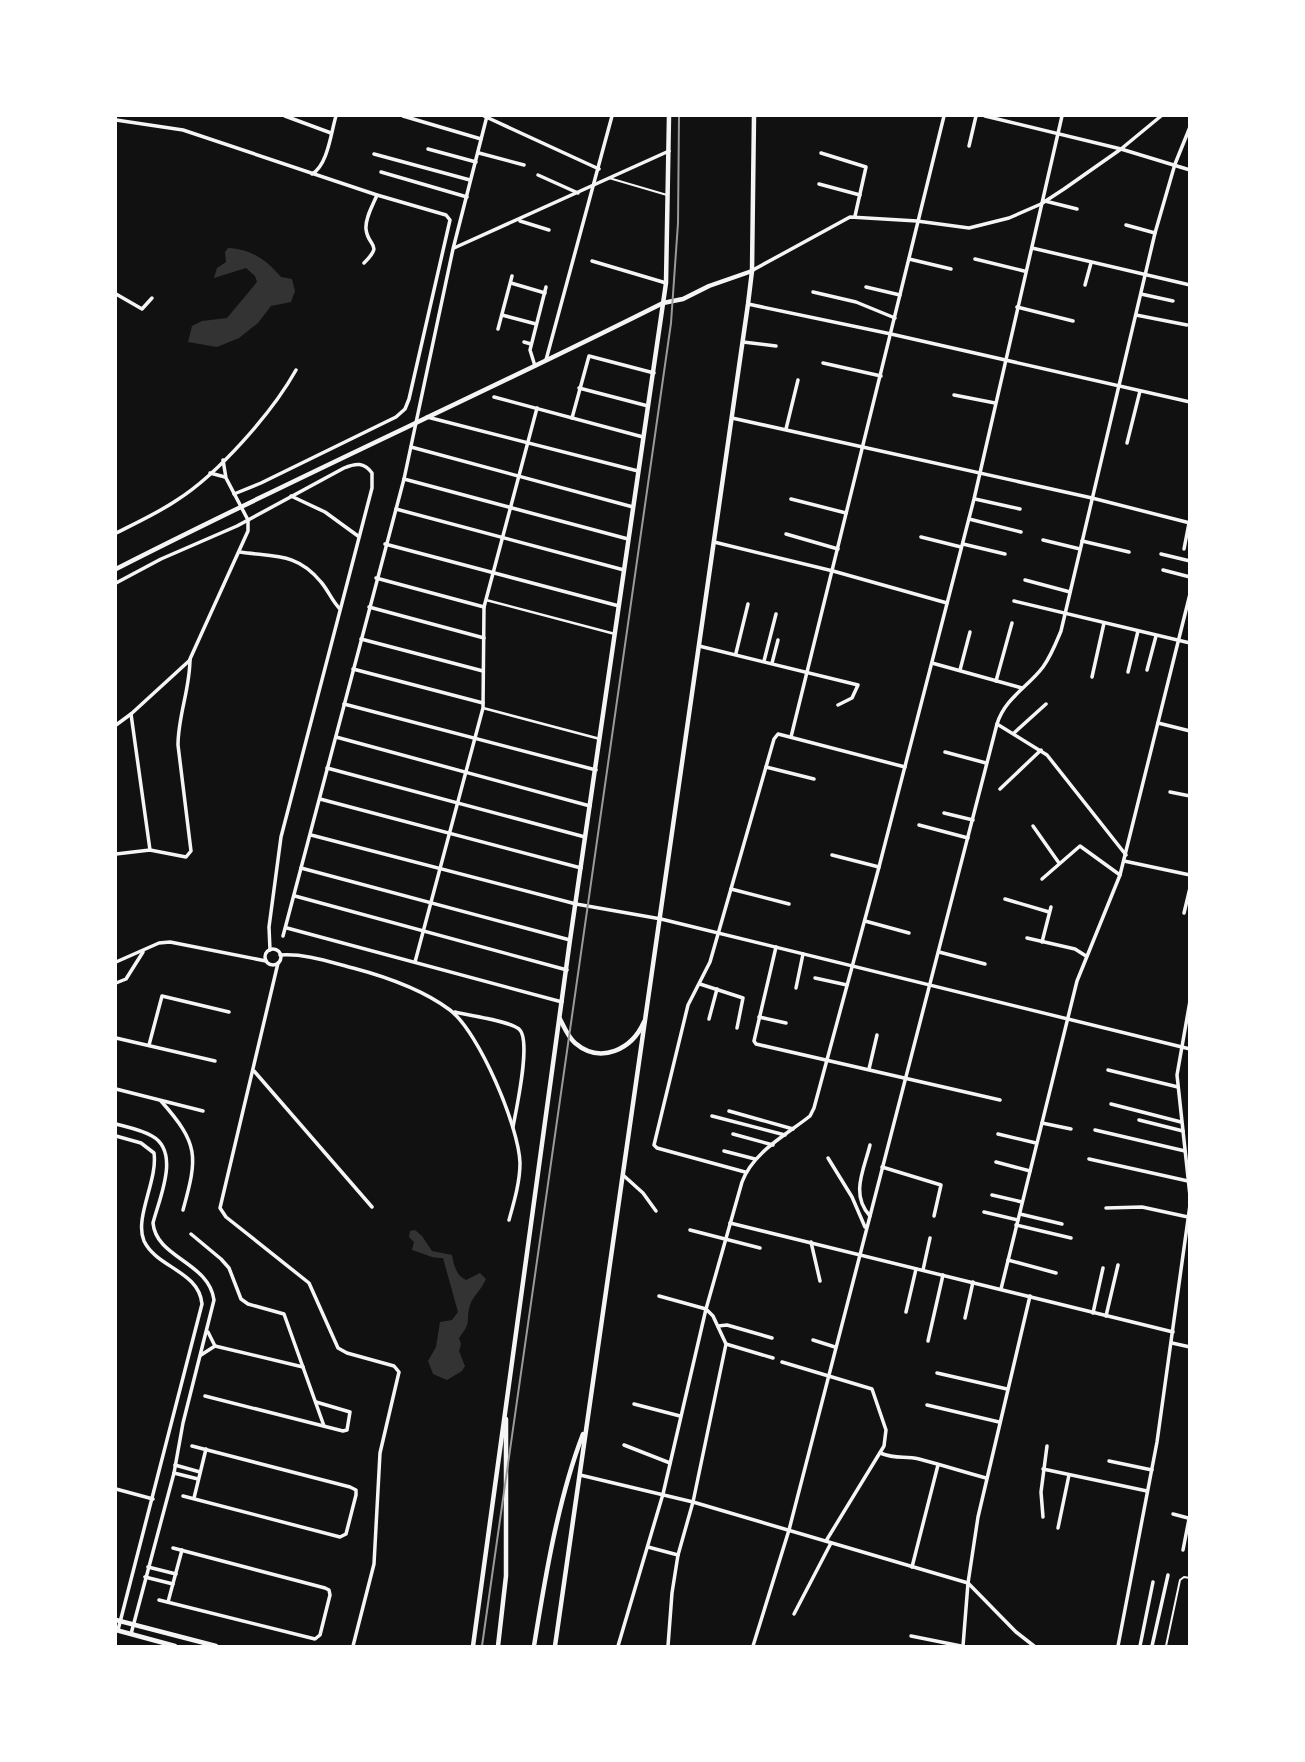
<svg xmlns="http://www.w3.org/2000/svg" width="1305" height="1762" font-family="Montserrat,sans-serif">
<rect width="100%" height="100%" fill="#111"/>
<g fill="#333">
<path d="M228,248C251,249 267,260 281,277L292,279L295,291L291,302L271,306L258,323L239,338L217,347L188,342L192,326L202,321L227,318L257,282L255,276L246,268L214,278L217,268L226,262L225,252Z"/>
<path d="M415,1230L422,1236L432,1251L452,1255C454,1266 456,1275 466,1280L480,1273L486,1279C482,1289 473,1296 470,1305C465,1322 473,1320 459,1338L461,1344L459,1351L465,1366L462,1371L447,1380L433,1374L428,1361L436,1347L440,1322L452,1320L458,1312L443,1258C432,1259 423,1253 412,1250L414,1242L409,1237L410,1231Z"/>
</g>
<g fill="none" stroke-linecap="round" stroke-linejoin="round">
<g stroke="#f5f5f5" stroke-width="2">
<polyline points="609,178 667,195"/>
<polyline points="1166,1646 1180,1580 1184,1577 1190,1578"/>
</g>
<g stroke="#f5f5f5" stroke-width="2.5">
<polyline points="486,600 615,634"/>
<polyline points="483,708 600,739"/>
</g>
<g stroke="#f5f5f5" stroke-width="3.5">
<polyline points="285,116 331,133"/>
<polyline points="403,116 481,139"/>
<polyline points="484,116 599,169"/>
<polyline points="985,116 1121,149 1190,170"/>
<polyline points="116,120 183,130 377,195 446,215 450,220 409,399 405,409 396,417 261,483 234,494"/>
<polyline points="969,146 976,116"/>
<polyline points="428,149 476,162"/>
<polyline points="479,153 524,165"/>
<polyline points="821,153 866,167 855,216"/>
<polyline points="374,154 470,180"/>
<polyline points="381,172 467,197"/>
<path d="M312,174C328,165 331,132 336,116"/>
<polyline points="538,175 578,193"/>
<polyline points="819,184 860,195"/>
<polyline points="1045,201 1077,209"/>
<polyline points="520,221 549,230"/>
<polyline points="1126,225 1155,233"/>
<polyline points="454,248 669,151"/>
<polyline points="1032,248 1190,285"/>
<polyline points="909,259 951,269"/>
<polyline points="975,259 1024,271"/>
<polyline points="592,261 666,283"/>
<path d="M364,263C384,243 368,248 366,229C365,218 373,205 377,195"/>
<polyline points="753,270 850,217 917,221 969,228 1009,218 1041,204 1064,189 1121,149 1161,116"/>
<polyline points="511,283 545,293"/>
<polyline points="1085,285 1091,263"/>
<polyline points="866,287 900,295"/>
<polyline points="813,292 856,302 895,318"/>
<polyline points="116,294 142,309 152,298"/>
<polyline points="1141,294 1173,301"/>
<polyline points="748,304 891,334 1190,402"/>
<polyline points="1017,307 1073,321"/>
<polyline points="502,315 536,324"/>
<polyline points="1136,315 1187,325"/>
<polyline points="498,329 512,276"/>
<polyline points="524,342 531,344"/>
<polyline points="743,342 776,346"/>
<polyline points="546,360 612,116"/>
<polyline points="823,363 881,376"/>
<polyline points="535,366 530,350 546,287"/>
<polyline points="579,388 648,406"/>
<polyline points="954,395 995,403"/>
<polyline points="494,397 643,437"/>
<polyline points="427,417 638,471"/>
<polyline points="572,418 589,356 654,373"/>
<polyline points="732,418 1092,498 1190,523"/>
<polyline points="786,429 798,380"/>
<polyline points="1127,443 1140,391"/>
<polyline points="411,447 633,507"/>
<polyline points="210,473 225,477"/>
<polyline points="404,479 628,539"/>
<polyline points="291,496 325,512 358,536"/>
<polyline points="791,499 846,513"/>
<polyline points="975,499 1020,509"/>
<polyline points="396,509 624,570"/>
<polyline points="969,519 1021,532"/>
<path d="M116,533C136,523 158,513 177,500C218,474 272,413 296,370"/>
<polyline points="786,534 838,549"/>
<polyline points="921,537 961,547"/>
<polyline points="1043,540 1080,549"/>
<polyline points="1082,541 1129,552"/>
<polyline points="714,542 833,571 947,603"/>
<polyline points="385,544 619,606"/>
<polyline points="963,544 1005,554"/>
<polyline points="1184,549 1189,523"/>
<path d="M240,552C273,557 297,552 321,582C328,590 332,601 340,609"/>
<polyline points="1161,554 1190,561"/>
<polyline points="1163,570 1190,577"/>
<polyline points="376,578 484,607"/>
<polyline points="1025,580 1070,592"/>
<path d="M116,583L161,559L237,526L344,468C356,463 364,462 372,473V488L281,837L269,927L270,950"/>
<polyline points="1014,601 1190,643"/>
<polyline points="369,607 484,638"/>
<polyline points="361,639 483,671"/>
<polyline points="699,646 858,685 852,698 838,705"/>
<polyline points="736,653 748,604"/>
<polyline points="764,661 776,614"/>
<polyline points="772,663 778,640"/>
<polyline points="932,663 1022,688"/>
<polyline points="353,669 483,703"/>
<polyline points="960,670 970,632"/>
<polyline points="1147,670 1156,636"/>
<polyline points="1128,672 1138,631"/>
<polyline points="1092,677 1104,623"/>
<polyline points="996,681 1012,623"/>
<polyline points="344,704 596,770"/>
<polyline points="131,714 150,850"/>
<polyline points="1158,723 1190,731"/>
<polyline points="997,724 1047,755 1126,855"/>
<polyline points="116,725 131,714 190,660"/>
<polyline points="1014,733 1046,704"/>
<polyline points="336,737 590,806"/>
<polyline points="791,737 944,116"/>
<polyline points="945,752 986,763"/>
<polyline points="766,767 814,779"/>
<polyline points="327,768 585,837"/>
<polyline points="1000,789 1041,750"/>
<polyline points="1170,792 1190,796"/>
<polyline points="320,799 581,868"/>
<polyline points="944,813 973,820"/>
<polyline points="919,825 968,838"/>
<polyline points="1033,826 1059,863"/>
<polyline points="311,835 576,904"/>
<path d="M116,854L150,850L186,857L191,851L178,745C178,716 190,689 190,659L248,531V520L226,478L223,460"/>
<polyline points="832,855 879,867"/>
<polyline points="1124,861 1190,875"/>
<polyline points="301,868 570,940"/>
<polyline points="1042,879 1080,846 1120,875"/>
<polyline points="731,889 789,904"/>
<polyline points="295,896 567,970"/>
<polyline points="1005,899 1049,912"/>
<polyline points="1184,913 1190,888"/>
<polyline points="865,921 909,933"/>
<polyline points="287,928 562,1002"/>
<polyline points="283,936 404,479 453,249 487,116"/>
<polyline points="1027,938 1075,949 1086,956"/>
<polyline points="1042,942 1051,907"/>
<polyline points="776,947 754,1041 756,1044 1000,1100"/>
<circle cx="273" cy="957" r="8"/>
<polyline points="939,952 985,964"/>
<path d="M280,955C304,953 330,962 353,968C387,977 422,989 450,1010C479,1032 519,1127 520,1163C520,1182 514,1202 509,1220"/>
<polyline points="116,962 159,943 170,942 266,961"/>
<polyline points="415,962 483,708 484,607 537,408"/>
<polyline points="278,963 220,1208 226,1217 309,1283 338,1348 347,1353 394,1366 399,1372 380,1453 374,1564 353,1646"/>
<polyline points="815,978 847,985"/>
<polyline points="116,983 126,979 143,952"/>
<polyline points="700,984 743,998 737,1028"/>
<polyline points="796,988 803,954"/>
<polyline points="1190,1001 1177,1075 1190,1196"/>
<path d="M455,1012C470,1016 507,1020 519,1029C532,1040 516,1110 513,1127"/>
<polyline points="759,1017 786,1023"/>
<polyline points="709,1019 717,989"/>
<polyline points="116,1038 215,1061"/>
<polyline points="149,1045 162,996 229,1012"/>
<polyline points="869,1069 877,1035"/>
<polyline points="1108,1070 1178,1087"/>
<polyline points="254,1071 372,1207"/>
<polyline points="116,1089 203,1111"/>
<path d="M161,1101C199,1144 198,1156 183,1210"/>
<polyline points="1111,1104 1181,1122"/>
<polyline points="729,1111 793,1129"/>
<polyline points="712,1116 785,1135"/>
<polyline points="1139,1120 1183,1131"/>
<polyline points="1042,1123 1071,1129"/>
<path d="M116,1124C127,1127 142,1130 152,1136C181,1152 159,1199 153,1223C156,1258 209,1262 214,1300L183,1423L174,1473L131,1634"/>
<polyline points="1095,1130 1185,1151"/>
<polyline points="733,1134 773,1145"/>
<polyline points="998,1134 1036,1143"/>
<path d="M116,1136L141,1143L154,1153C158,1180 134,1218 144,1241C157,1268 199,1271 202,1304L118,1630"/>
<polyline points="724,1151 755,1159"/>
<polyline points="828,1158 852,1197 865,1227"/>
<polyline points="1089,1159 1188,1181"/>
<polyline points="996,1162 1030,1171"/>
<polyline points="882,1167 941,1185 934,1216"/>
<polyline points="745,1172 657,1148 654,1145 688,1005 710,962 774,739 778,734 782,735 905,767"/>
<polyline points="623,1175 643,1193 656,1211"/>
<polyline points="992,1195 1022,1202"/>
<polyline points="1106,1208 1142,1207 1188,1217"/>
<polyline points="984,1212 1018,1220"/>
<polyline points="1020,1214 1062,1224"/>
<path d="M870,1216C850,1194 864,1170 870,1145"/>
<polyline points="730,1223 1173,1332"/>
<polyline points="1016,1225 1071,1238"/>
<polyline points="690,1230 760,1248"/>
<polyline points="191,1234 221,1259 229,1268 241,1299 248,1304 284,1314 324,1426"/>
<polyline points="811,1242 820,1281"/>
<polyline points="1008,1260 1056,1273"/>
<polyline points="923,1270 930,1238"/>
<polyline points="1001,1289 1077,981 1120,875 1190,594"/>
<polyline points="659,1296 706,1309 713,1316 726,1344 693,1502 678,1555 672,1593 668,1646"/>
<polyline points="906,1312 916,1269"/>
<polyline points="1093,1313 1103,1268"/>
<polyline points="1106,1316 1118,1265"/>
<polyline points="965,1318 973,1282"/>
<polyline points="718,1326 727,1325 772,1338"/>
<polyline points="208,1332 215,1346"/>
<polyline points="813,1340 835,1347"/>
<polyline points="928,1341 943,1275"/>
<polyline points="1172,1343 1190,1347"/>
<polyline points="726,1344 773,1358"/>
<polyline points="201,1355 215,1346 303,1367"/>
<polyline points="782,1362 872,1389 886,1430 884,1446 826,1541"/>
<polyline points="937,1373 1007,1389"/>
<polyline points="205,1396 343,1431 347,1430 350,1412 316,1402"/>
<polyline points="634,1404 680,1416"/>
<polyline points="927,1405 999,1422"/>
<polyline points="624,1445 670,1463"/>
<path d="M880,1453C898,1460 904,1455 919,1459C942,1465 964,1472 986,1478"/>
<polyline points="1109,1461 1152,1470"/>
<polyline points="175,1465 200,1472"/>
<polyline points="1043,1469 1147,1491"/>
<polyline points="174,1473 198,1479"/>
<polyline points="580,1475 693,1502 968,1583 1016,1632 1034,1646"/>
<polyline points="116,1489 153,1499"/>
<polyline points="183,1496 340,1537 346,1534 356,1495 356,1490 350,1487 192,1446"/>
<polyline points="194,1498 206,1449"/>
<polyline points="1173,1514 1188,1518"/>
<polyline points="1043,1517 1041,1492 1047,1446"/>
<polyline points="1058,1528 1069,1475"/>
<polyline points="648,1547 678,1555"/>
<polyline points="1183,1550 1189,1519"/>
<polyline points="148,1567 176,1574"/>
<polyline points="912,1567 938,1465"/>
<polyline points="145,1577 173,1584"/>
<polyline points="159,1600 315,1639 320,1635 330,1595 329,1590 325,1588 173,1548"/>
<polyline points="168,1602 182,1550"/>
<polyline points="794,1614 831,1543"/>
<polyline points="911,1636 961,1646"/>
<path d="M618,1646L663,1494L706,1309L742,1182C753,1152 786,1135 810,1116L814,1108L879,867L974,499L1062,116"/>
<path d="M753,1646L789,1530L997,724C1005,698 1028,687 1043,667C1051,656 1056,643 1061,631L1155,233L1175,164L1190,127"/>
<polyline points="963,1646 968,1583 978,1517 1030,1296"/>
<polyline points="1118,1646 1157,1442 1190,1205"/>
<polyline points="1140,1646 1153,1582"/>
<polyline points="1152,1646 1168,1575"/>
</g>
<polyline stroke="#f5f5f5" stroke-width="3.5" points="576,904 661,919 1190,1049"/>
<g stroke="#f5f5f5" stroke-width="4.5">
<path d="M116,569C296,477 482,394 663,303L683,299L709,286L752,271"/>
<path d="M560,1019C564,1027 568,1037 575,1043C601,1065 632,1049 644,1022"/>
<polyline points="116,1620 216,1646"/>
<polyline points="116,1630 175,1646"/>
<polyline points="473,1646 570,940 666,283 669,116"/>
<polyline points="498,1646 506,1576 506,1419"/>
<path d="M534,1646C545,1578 558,1499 583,1434"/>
<polyline points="555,1646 748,304 752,271 754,116"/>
</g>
<polyline stroke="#9a9a9a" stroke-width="2" points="482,1646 671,323 678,223 679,116"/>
</g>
<rect width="1305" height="1762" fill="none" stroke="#ffffff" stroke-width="234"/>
</svg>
